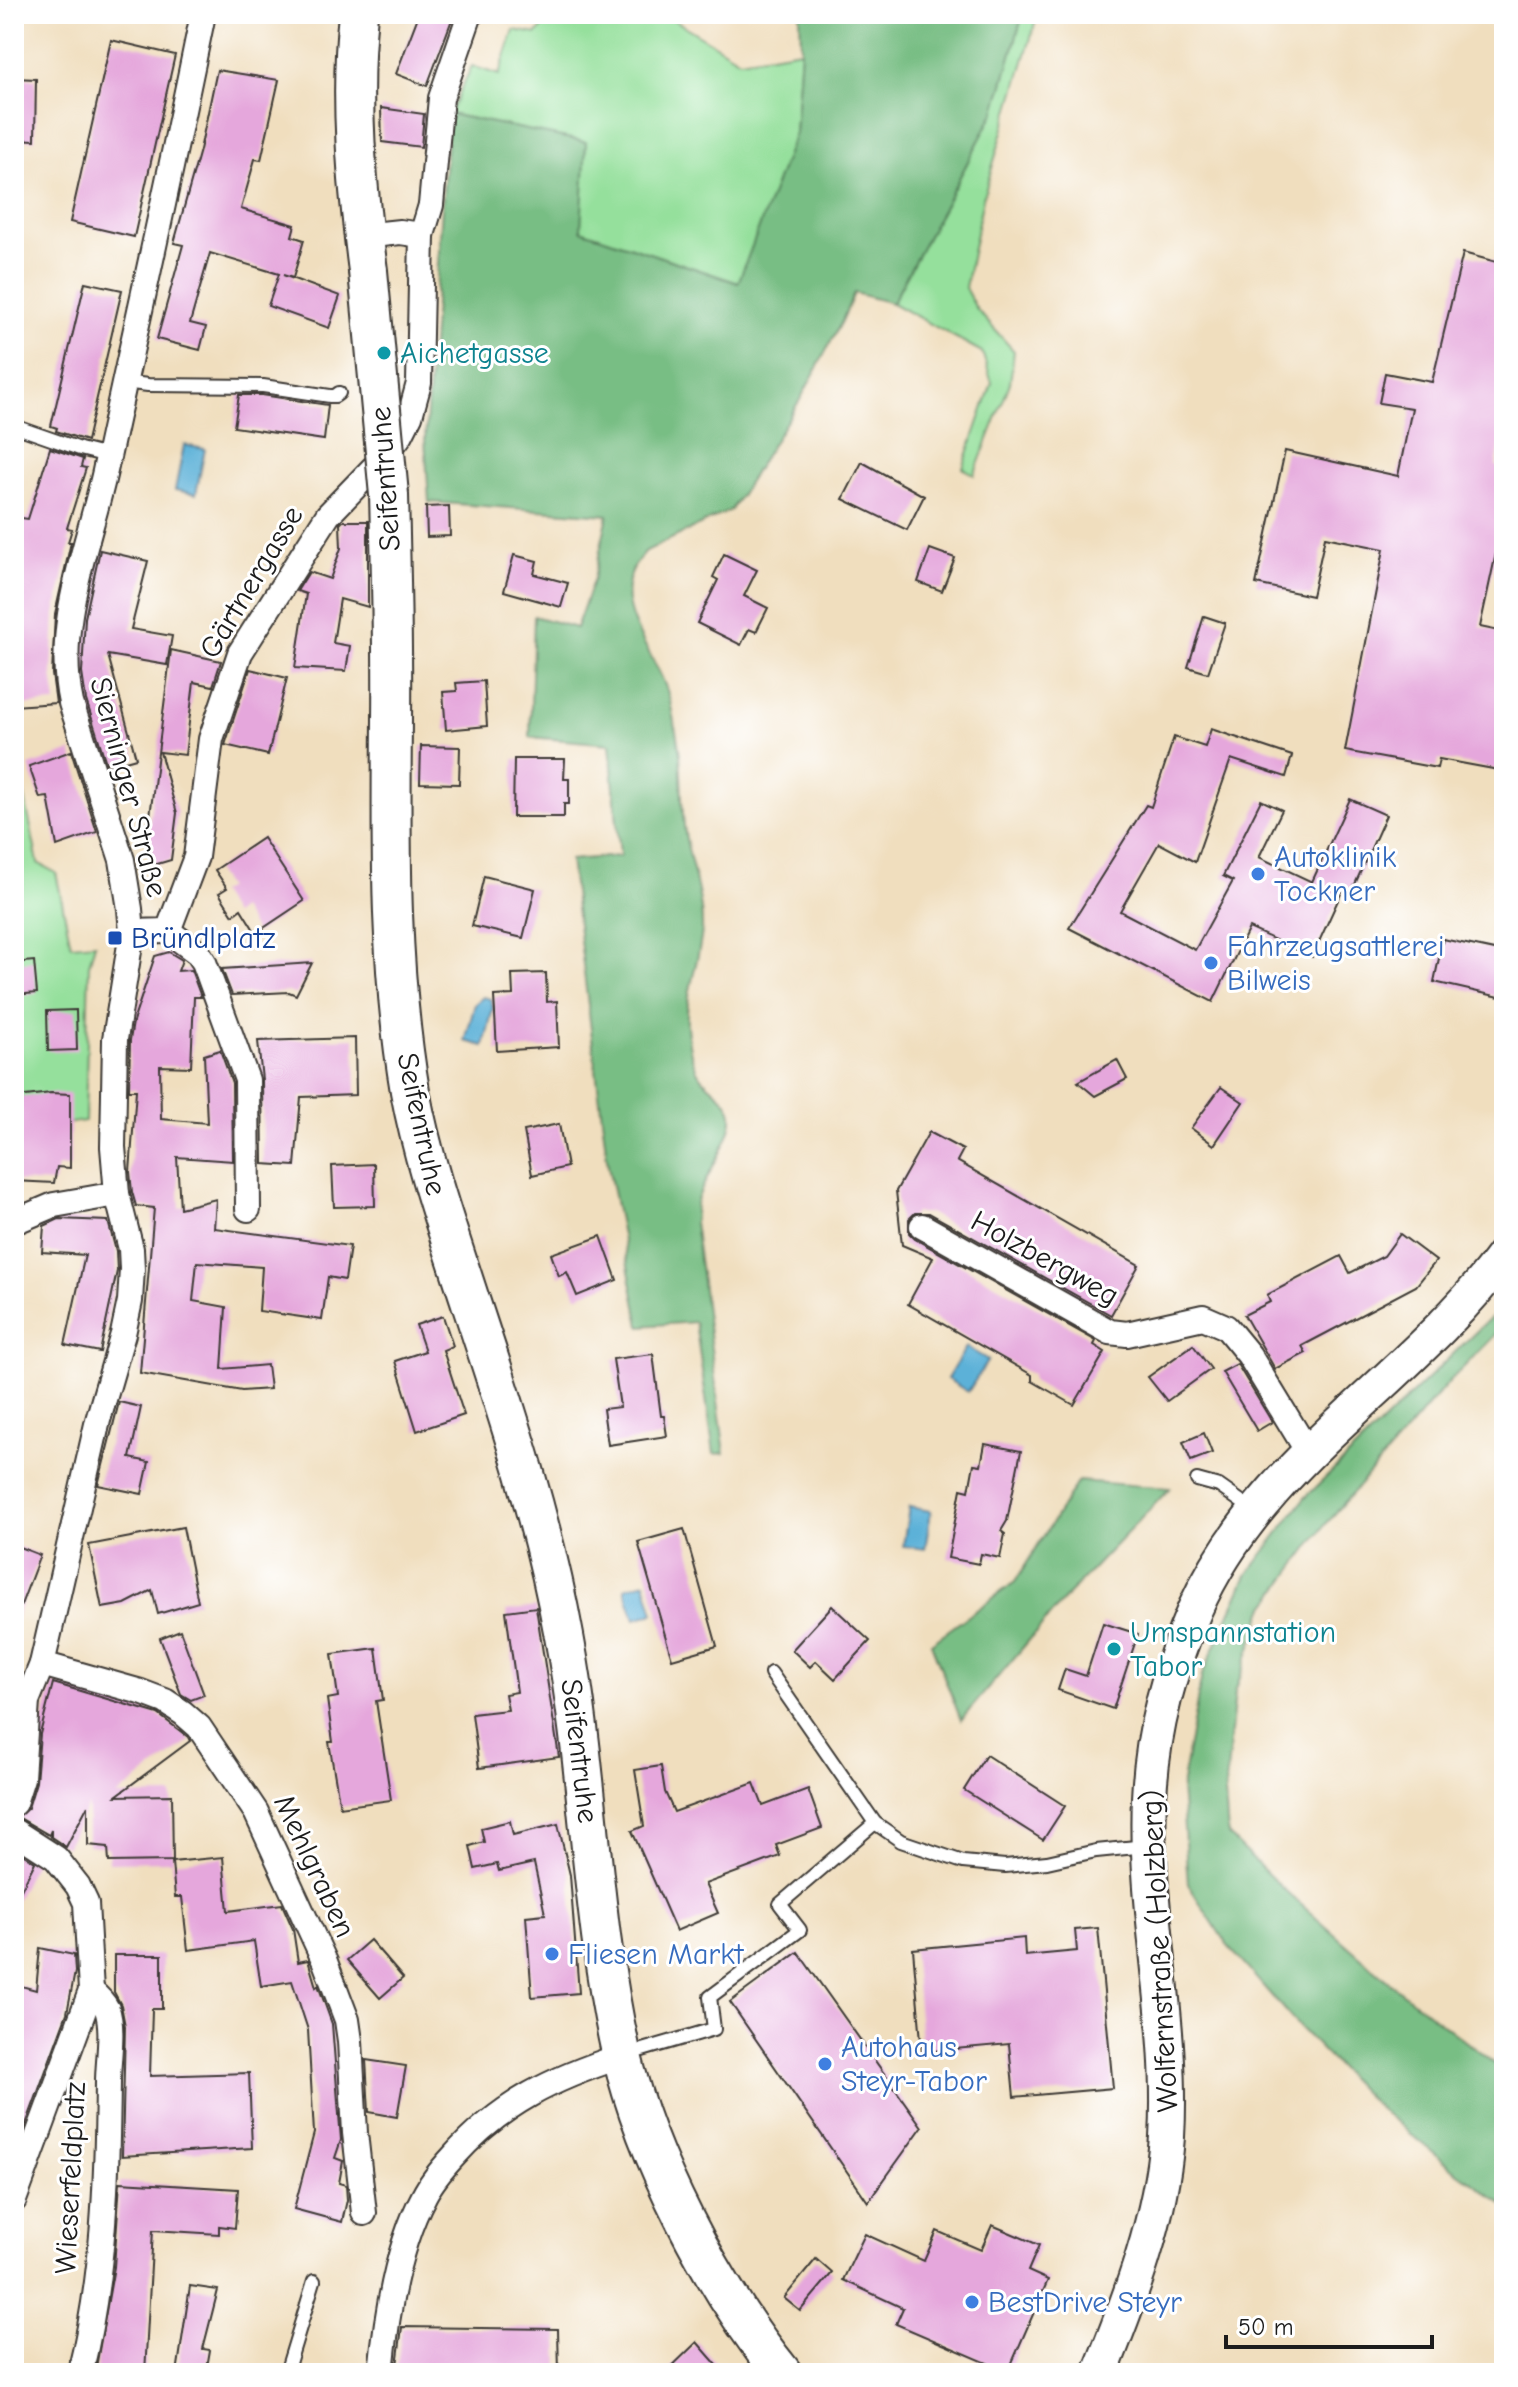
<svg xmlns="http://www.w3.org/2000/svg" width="1518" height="2387" font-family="'Comic Neue',sans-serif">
<rect width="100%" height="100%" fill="#fff"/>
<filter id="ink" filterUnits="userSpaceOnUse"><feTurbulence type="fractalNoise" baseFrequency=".0125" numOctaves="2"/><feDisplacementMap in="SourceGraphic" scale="16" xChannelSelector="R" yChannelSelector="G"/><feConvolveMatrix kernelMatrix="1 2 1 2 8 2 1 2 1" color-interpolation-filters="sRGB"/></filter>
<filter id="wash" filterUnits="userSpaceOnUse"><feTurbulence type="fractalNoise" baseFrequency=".006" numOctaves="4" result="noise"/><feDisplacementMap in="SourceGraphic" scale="32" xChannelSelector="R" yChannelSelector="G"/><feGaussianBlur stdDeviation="1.8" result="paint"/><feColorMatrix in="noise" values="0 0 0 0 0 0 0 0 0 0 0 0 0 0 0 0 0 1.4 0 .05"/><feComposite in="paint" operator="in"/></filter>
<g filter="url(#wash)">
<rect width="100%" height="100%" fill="#f0debe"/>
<g fill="#95e09c" stroke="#587e5c" stroke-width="2">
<polygon points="552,14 664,14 740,60 801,50 795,133 739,283 580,230 586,142 449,114 472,66 499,75 514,30 537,34"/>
<polygon points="1023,14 1038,14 983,198 965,288 977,310 1014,351 1010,383 974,475 963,468 992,383 982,352 892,303 995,111"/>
<polygon points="14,744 38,863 56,873 71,945 95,943 89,965 85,1121 14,1132"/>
</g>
<g fill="#78be84" stroke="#4a6d50" stroke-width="2">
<path d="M800,14H1023L995,111L892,303L854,293L842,321L801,398L731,510L646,551C597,602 659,650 670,701C673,718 678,737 680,755C682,781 681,807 685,833C690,865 703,897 702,929C700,962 685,991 687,1025C688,1040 690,1059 698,1072C706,1087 729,1096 732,1114C735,1136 702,1180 696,1204C695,1210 695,1217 694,1222L725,1453L714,1454L695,1322L640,1326L608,1166L570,860L620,856L610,744L530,737L534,616L576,628L594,578L608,515L429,502L425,439L449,114L586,142L581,230L738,283L795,133L801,50Z"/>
<polygon points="1504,1310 1504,1326 1448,1383 1325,1525 1264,1609 1235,1692 1225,1793 1228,1835 1280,1886 1391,1984 1504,2071 1504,2205 1453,2169 1375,2105 1300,2028 1227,1945 1188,1884 1181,1787 1202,1675 1247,1575 1305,1498 1489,1319"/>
<polygon points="1078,1481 1170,1488 1066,1597 961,1720 931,1643 1015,1582"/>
</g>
<g fill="#5cb1d8" stroke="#3c667a" stroke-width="2">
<polygon points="184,445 205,449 196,494 175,490"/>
<polygon points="483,997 491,999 493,1008 484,1046 465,1041 475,1004"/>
<polygon points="966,1347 988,1360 968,1392 947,1379"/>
<polygon points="909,1507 931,1511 925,1549 903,1546"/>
<polygon points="645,1582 654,1613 635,1619 625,1588"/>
</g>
<g id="blocks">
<g fill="#e5a7dc">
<polygon points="419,14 454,14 427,86 396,74"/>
<polygon points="111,40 175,55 134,237 70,222"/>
<polygon points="217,70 279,80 261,160 255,159 241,209 295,225 292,236 304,240 293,278 283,275 340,296 329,328 268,306 279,274 210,253 190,323 206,327 200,350 157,339 183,245 174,243 200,150"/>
<polygon points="14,78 36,79 35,140 14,139"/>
<polygon points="381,108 424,114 421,147 382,142"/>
<polygon points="1463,253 1504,264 1504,424 1496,466 1504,468 1504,531 1501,530 1480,627 1504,632 1504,771 1439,759 1437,768 1345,751 1384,549 1325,537 1312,596 1256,584 1285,451 1398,476 1412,408 1379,403 1385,373 1432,382"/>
<polygon points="85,282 122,290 87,441 56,431 57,428 51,426"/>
<polygon points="239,395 262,395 328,405 324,440 234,427"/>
<polygon points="50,448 83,459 81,467 86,468 67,528 72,529 68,542 71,542 55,614 52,674 56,703 14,706 14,517 28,519"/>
<polygon points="862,462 924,496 907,530 843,499"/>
<polygon points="449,506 450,536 427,537 426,507"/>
<polygon points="343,521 368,521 368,607 340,599 333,643 350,646 346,671 295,668 306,594 297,591 309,572 330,579 341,548 340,524"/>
<polygon points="930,549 955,558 942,591 918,582"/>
<polygon points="100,550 148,561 131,629 172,636 167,665 108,655 136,758 107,766 86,700 82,673 85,618"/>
<polygon points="724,554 757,570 744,596 768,608 756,632 749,629 741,645 697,623 718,580 713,577"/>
<polygon points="514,555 537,561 534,574 568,583 561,607 504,591"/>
<polygon points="1204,616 1225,623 1208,673 1188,667"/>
<polygon points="171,650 221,661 213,686 194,682 185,755 160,752 177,813 171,860 154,865 147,840"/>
<polygon points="250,669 287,678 268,755 225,745"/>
<polygon points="484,681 487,726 446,730 443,692 457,691 456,683"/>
<polygon points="1211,729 1292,756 1286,777 1231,759 1195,862 1159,843 1120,911 1195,950 1233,881 1223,876 1261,800 1282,810 1259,857 1312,882 1350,799 1386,815 1352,891 1344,887 1312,957 1249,928 1213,1002 1069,928 1146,805 1151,807 1174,737 1205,747"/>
<polygon points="421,746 460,747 459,784 420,783"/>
<polygon points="71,751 97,832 57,846 48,797 40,798 29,766"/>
<polygon points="514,759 565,759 564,779 569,779 569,804 564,804 564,817 513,817"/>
<polygon points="263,838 304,901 256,933 241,909 233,915 219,893 227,888 215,870"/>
<polygon points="484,876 535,889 523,938 472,926"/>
<polygon points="1443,939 1504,952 1504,998 1434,982"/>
<polygon points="169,952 182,960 178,971 191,970 201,997 194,997 191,1067 160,1066 161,1119 207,1123 204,1055 220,1050 232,1083 233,1161 177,1157 180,1208 216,1199 214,1228 350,1246 345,1280 328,1277 322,1320 259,1311 262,1267 197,1262 193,1301 226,1307 222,1369 267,1365 270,1389 242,1391 140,1373 154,1208 136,1206 132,1192 130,1172 136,1090 129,1090 130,1040 133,1022 155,956"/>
<polygon points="34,961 37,993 14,995 14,963"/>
<polygon points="312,963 296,995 289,992 232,995 222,969"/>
<polygon points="546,973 547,1002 557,1001 559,1047 497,1051 494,996 513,995 512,974"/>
<polygon points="76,1010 77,1050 48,1051 47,1011"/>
<polygon points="355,1038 356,1095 301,1097 295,1166 263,1164 262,1080 258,1041"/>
<polygon points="1117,1060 1127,1079 1095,1096 1078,1082"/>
<polygon points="1221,1087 1243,1102 1214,1145 1191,1128"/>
<polygon points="51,1093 70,1094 70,1168 57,1167 54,1183 14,1181 14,1110 18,1110 17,1097"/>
<polygon points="559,1124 567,1167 532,1175 524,1131"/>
<polygon points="929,1132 963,1150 957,1161 1139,1265 1111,1315 929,1213 915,1213 909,1219 909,1233 915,1239 1096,1341 1094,1345 1105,1352 1074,1405 1032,1381 1032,1375 908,1304 933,1258 902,1245 896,1191"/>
<polygon points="374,1164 375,1206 334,1207 332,1166"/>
<polygon points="59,1219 108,1221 116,1251 117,1271 100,1352 65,1345 85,1255 42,1252 44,1226"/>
<polygon points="1400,1234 1436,1261 1416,1286 1302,1346 1306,1353 1275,1369 1244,1315 1270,1302 1267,1295 1341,1256 1350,1273 1384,1256"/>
<polygon points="601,1236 617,1280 577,1296 567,1272 559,1276 551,1254"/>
<polygon points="443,1316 453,1346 443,1350 464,1415 417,1431 395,1361 425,1351 416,1325"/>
<polygon points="1193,1345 1211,1369 1167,1401 1148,1377"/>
<polygon points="653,1354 661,1416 664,1416 667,1436 608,1445 603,1409 620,1407 613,1359"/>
<polygon points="1237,1364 1272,1422 1257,1431 1222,1372"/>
<polygon points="119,1402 141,1407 130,1458 149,1462 142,1494 98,1485"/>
<polygon points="1204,1433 1212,1453 1191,1461 1183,1442"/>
<polygon points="985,1444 1021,1451 1007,1521 1001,1531 1005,1534 1000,1558 981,1554 979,1564 948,1558 961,1489 969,1491 974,1464 981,1465"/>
<polygon points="183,1527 198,1602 158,1614 152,1590 125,1604 102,1608 89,1545"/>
<polygon points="684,1529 717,1646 672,1659 638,1542"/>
<polygon points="14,1545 40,1555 16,1618 14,1618"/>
<polygon points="832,1606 870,1641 835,1679 816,1661 810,1667 792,1650"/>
<polygon points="536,1607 559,1757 479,1768 472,1714 508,1710 505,1694 517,1692 506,1611"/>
<polygon points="1103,1623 1138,1634 1113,1709 1058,1690 1065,1669 1086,1676"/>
<polygon points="180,1630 204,1695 191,1700 181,1694 160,1638"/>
<polygon points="376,1648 383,1700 376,1701 391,1800 340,1807 329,1742 333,1742 327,1699 338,1697 332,1654"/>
<polygon points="53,1683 158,1714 188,1737 190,1741 116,1796 172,1795 173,1861 109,1862 108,1847 88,1845 88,1805 66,1847 51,1837 51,1830 49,1835 18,1817 28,1808 36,1782 40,1734"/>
<polygon points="986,1755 1065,1806 1043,1840 964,1790"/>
<polygon points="661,1766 665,1792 674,1812 754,1783 763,1806 808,1789 822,1828 776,1845 780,1856 705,1884 718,1913 676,1931 632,1831 644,1826 635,1770"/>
<polygon points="510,1821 513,1835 558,1824 570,1875 579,1993 532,1997 526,1916 545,1914 534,1863 499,1871 497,1864 475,1869 470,1846 484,1842 481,1828"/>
<polygon points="14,1849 35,1862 14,1904"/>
<polygon points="223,1857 228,1911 282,1904 293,1929 298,1962 308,1960 316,1987 318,1985 332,2024 341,2140 335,2158 343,2161 339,2183 346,2185 347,2200 342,2222 294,2209 314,2133 308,2030 292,1981 261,1986 254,1941 188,1950 182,1897 175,1897 172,1862"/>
<polygon points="1098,1928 1113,2088 1014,2097 1009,2044 922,2052 913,1949 1024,1938 1025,1956 1077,1951 1075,1930"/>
<polygon points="370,1940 403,1978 380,1998 347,1960"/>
<polygon points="40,1948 74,1955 75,1972 67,2013 14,2157 14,1984 36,1990"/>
<polygon points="798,1952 922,2127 868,2202 730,2002"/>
<polygon points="114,1955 162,1955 162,2009 152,2009 150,2076 249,2073 252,2148 122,2156 125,2026 121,2005 114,1992"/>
<polygon points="366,2060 406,2066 397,2117 369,2112"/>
<polygon points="120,2182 238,2189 235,2228 219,2226 219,2234 153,2230 145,2373 95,2373 114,2267"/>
<polygon points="992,2225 1039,2245 1028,2271 1048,2280 1008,2372 896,2324 903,2308 843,2280 865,2234 924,2261 937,2231 981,2250"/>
<polygon points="816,2259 832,2273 800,2311 784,2298"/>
<polygon points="190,2286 218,2290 203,2349 210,2350 206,2373 177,2373"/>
<polygon points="402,2327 558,2329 559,2373 396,2373"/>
<polygon points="697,2342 724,2373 665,2373"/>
</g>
</g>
</g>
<g filter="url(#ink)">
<use href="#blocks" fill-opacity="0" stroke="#3c3934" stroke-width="2"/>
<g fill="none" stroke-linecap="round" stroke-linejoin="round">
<defs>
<g id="lane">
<polyline points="123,382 148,385 263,386 330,396 335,396 339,393"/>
<polyline points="14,426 80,449 108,456"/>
<polyline points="1197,1480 1219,1486 1253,1510"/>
<polyline points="771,1673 875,1823 901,1841 963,1862 1005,1866 1047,1862 1096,1851 1146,1846"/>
<polyline points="625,2055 714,2029 710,1997 800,1930 780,1904 875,1823"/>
<polyline points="286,2373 314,2281"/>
</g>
<g id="street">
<polyline points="363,236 400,232 422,235"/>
<polyline points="168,931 198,953 204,962 247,1080 248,1209"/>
<polyline points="132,932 168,931 196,857 211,739 240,653 328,515 384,457 401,434 410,416 419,383 422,235 431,205 441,98 470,14"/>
<polyline points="14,1222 54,1205 117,1194"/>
<polyline points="922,1226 1110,1332 1127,1334 1203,1317 1226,1327 1249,1355 1308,1452"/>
<polyline points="42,1664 141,1692 165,1701 183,1713 199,1727 256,1812 325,1962 347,2020 350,2041 355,2133 364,2213"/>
<path d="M14,1713L27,1701L42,1664L98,1420L123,1334L130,1301L132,1269L131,1249L117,1194L113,1147L115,1039L132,932L130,909L122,860L71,703C54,625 88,547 105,471C138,319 172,167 203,14"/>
<polyline points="14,1803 22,1778 27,1701"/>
<polyline points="14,1831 56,1858 78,1886 86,1903 91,1991 14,2200"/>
<path d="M80,2373C104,2277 107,2180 108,2082C108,2060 114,2030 107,2009C103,2001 97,1996 91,1991"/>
<path d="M381,2373C386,2318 397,2246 424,2196C431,2182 442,2169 453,2157C501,2103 554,2078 622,2056"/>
</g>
<path id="secondary" d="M1100,2373C1130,2299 1161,2218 1167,2137C1174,2024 1144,1911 1149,1798C1152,1732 1169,1669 1195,1609C1261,1460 1410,1382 1504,1255"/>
<g id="primary">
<path d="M358,14C349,100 357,185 368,271"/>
<path d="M389,495C391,570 393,645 392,720C391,844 389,968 410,1091C423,1161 447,1229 469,1297C506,1409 543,1520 564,1636C590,1773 590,1915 621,2052C646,2159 713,2287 782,2373"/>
</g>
</defs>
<use href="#lane" stroke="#3c3934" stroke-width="16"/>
<use href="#street" stroke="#3c3934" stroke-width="28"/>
<use href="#secondary" stroke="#3c3934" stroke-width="38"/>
<use href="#primary" stroke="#3c3934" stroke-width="42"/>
<use href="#lane" stroke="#fff" stroke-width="12"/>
<use href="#street" stroke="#fff" stroke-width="24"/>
<use href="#secondary" stroke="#fff" stroke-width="34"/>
<use href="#primary" stroke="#fff" stroke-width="38"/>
<defs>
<polyline id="primary-bridge" points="368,271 389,495"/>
</defs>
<use href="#primary-bridge" stroke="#3c3934" stroke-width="42" stroke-linecap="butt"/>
<use href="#primary-bridge" stroke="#fff" stroke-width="38"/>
</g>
</g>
<g fill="#0f9aa8" stroke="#fff" stroke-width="3">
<circle cx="384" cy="353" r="8"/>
<circle cx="1114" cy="1649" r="8"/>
</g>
<g fill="#3f7fe0" stroke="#fff" stroke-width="3">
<circle cx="1258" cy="874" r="8"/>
<circle cx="1211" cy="963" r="8"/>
<circle cx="552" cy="1954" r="8"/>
<circle cx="825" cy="2064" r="8"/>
<circle cx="972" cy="2302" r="8"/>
</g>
<rect fill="#1a4fb4" stroke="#fff" stroke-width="3" x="107" y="930" width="16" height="16" rx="4"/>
<g text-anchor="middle" stroke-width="6" stroke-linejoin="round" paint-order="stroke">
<g font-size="30" fill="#0d838f" stroke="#fff" text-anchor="start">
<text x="400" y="363">Aichetgasse</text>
<text x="1130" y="1642">Umspannstation<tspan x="1130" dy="34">Tabor</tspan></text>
</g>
<g font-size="30" fill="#1c1c1c" stroke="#fff">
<text transform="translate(385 479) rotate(-94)" y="10">Seifentruhe</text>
<text transform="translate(251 582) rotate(-59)" y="10">Gärtnergasse</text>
<text transform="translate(129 787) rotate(75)" y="10">Sierninger Straße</text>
<text transform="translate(422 1124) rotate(78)" y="10">Seifentruhe</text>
<text transform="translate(1045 1258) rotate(29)" y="10">Holzbergweg</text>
<text transform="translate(580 1751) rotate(83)" y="10">Seifentruhe</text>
<text transform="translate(315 1866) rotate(65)" y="10">Mehlgraben</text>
<text transform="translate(1159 1951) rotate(-93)" y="10">Wolfernstraße (Holzberg)</text>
<text transform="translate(70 2178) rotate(-87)" y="10">Wieserfeldplatz</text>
</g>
<g font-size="30" fill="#366cbe" stroke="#fff" text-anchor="start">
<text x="1274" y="867">Autoklinik<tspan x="1274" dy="34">Tockner</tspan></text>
<text x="1227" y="956">Fahrzeugsattlerei<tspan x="1227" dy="34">Bilweis</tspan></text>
<text x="568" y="1964">Fliesen Markt</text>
<text x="841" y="2057">Autohaus<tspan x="841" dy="34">Steyr-Tabor</tspan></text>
<text x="988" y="2312">BestDrive Steyr</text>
</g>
<g font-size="30" fill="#164399" stroke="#fff" text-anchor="start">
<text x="131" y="948">Bründlplatz</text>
</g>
</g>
<rect width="1518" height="2387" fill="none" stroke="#fff" stroke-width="48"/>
<path d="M1226 2335v12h206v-12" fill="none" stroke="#1c1c1c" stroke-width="4"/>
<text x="1238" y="2335" font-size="24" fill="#1c1c1c" stroke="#ffffff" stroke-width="6" paint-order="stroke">50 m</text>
</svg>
